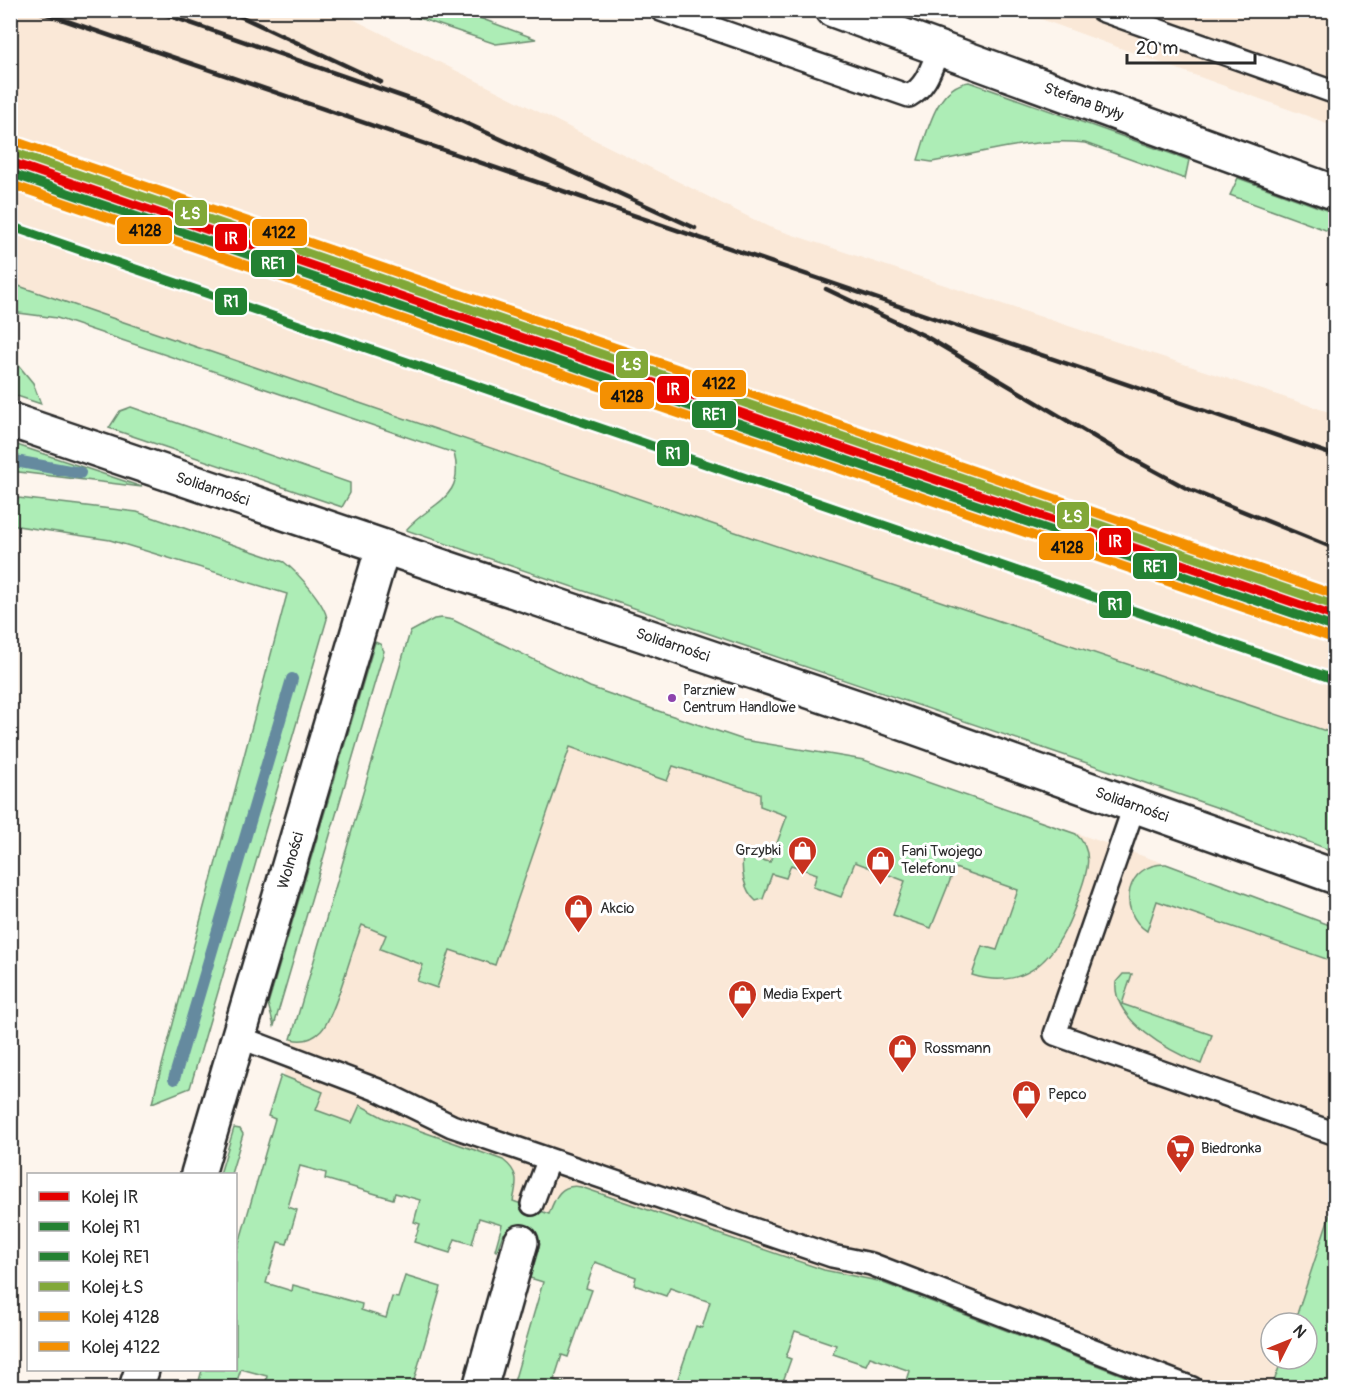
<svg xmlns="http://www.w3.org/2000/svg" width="1346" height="1398" font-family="Pangolin,sans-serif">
<rect width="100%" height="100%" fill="#fdf5ed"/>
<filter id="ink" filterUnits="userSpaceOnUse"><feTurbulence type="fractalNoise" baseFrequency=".0167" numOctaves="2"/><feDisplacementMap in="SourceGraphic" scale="12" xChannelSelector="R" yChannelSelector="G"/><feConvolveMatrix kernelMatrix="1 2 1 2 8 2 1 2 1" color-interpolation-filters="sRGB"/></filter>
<g filter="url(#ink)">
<g fill="#fae8d7" fill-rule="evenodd">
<polygon points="11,11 337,11 769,227 1335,414 1335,734 750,537 11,283"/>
<polygon points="1019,11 1335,11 1335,126 1139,55"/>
<path d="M442,618L453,620L590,687L667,714L744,740L864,760L1166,864L1335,927V1387H1054L275,1118L291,1039L410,632L434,619ZM1271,1323H1307V1359H1271Z"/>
</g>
<g fill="#adedb6" stroke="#6c8c70" stroke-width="1.5">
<polygon points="398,11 461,11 536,39 496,44"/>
<path d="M969,82L1189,160L1185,179L1085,143C1034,137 982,153 932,162L918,160C927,133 936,86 969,82Z"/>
<polygon points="1238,178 1335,213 1335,230 1331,232 1230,195"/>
<path d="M10,283L750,537L1335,734V852L1233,813L406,530C430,502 466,500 454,453L57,318L11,312Z"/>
<polygon points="10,355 33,383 41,404 11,394"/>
<polygon points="131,407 350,483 350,493 342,507 109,428 120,411"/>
<polygon points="11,443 142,487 11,471"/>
<path d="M10,497L137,512L284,562C298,573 325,603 327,619L190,1088L152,1103L287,594L110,540L11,525Z"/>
<path d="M442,618L453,620L590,687L667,714L744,740L864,760L1076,834C1096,853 1086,875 1078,898C1062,948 1033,994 972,975L982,946L997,950L1018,890L955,868L931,928L893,915L905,881L855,862L841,897L813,887L817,874L791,865L786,878L772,874L763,899L756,901C743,890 741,870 743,855L770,862L787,816L760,806V793L673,766L667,781L570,747L495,965L450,950L437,988L417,981L423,965L380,949L386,935L362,925C352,948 335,1017 321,1031C312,1040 302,1042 291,1039L410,632L434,619Z"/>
<polygon points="375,642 380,644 384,651 274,1026 268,1004"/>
<path d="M1166,864L1335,927V962L1157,901L1147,931C1116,911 1126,863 1166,864Z"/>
<path d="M1123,974H1132L1122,1004L1212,1035L1201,1064C1171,1052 1112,1021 1116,982Z"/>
<path d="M281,1075L323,1092L316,1110L352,1123L360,1105L384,1118L503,1160C520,1173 517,1183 513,1201L549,1214C555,1197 561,1183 581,1187L824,1270L878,1281L1153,1387H905L910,1371L870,1357L866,1365L833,1354L836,1345L795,1331L786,1357L791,1359L781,1387H675L696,1326L702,1328L710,1302L670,1288L666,1296L634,1285L636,1277L595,1262L586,1288L592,1290L568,1357L562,1355L554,1380L574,1387H514V1382L543,1282L530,1278L540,1244L503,1234L497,1251L495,1250L502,1225L479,1218L472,1244L455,1239L450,1253L414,1242L420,1224L414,1222L420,1200L395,1193L393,1199L325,1179L326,1173L300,1166L288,1207L297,1210L287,1244L278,1242L266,1283L292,1291L293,1285L362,1304L361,1310L386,1318L392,1297L398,1298L405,1276L441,1287L412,1387H286L266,1382L267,1376L241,1369L235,1387L197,1388L202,1370H236V1254L275,1119L268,1116Z"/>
<polygon points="234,1128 240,1129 243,1134 231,1174 220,1174"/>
<polygon points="1335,1199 1335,1382 1324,1387 1272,1387 1282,1359 1307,1359 1307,1323 1294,1323"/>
</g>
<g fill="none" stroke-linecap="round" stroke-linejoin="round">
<g stroke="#658a9f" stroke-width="12">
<polyline points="10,460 80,473"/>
<polyline points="174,1079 292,679"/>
</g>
<defs>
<g id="service">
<path d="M661,10L909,96C927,86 931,68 939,49"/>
<polyline points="1101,10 1336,93"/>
<polyline points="1135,804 1055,1034 1336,1134"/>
<polyline points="239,1037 378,1090 452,1126 832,1256 871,1264 1192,1388"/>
<polyline points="532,1204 548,1161"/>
</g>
<g id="minor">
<path id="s1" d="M833,10L1336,193"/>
<path id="s2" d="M198,1174L383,547"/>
<polyline points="136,1388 142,1370"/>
<polyline points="480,1388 521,1242"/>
</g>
<g id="tertiary">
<path id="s3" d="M10,420L880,715L1336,877"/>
</g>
</defs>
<use href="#service" stroke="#2b2b2b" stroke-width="26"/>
<use href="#minor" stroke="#2b2b2b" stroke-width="38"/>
<use href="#tertiary" stroke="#2b2b2b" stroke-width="38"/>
<use href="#service" stroke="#fff" stroke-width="21"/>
<use href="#minor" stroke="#fff" stroke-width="33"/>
<use href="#tertiary" stroke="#fff" stroke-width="33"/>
<g stroke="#2b2b2b" stroke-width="4.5">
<polyline points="35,10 1336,456"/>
<polyline points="153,10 424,104 695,228"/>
<polyline points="227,10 381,82"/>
<polyline points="826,289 925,336 1120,452 1188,489 1336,549"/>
</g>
<defs>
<polyline id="rail-1" points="10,162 1336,617"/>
<polyline id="rail-2" points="10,226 1336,680"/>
<polyline id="rail-3" points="10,173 1333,627"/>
<polyline id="rail-4" points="13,152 1336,606"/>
<polyline id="rail-5" points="10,184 1329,637"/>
<polyline id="rail-6" points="17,142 1336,595"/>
</defs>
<use href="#rail-1" stroke="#fff" stroke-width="14"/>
<use href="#rail-2" stroke="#fff" stroke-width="14"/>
<use href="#rail-3" stroke="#fff" stroke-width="14"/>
<use href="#rail-4" stroke="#fff" stroke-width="14"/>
<use href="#rail-5" stroke="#fff" stroke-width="14"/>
<use href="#rail-6" stroke="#fff" stroke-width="14"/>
<use href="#rail-1" stroke="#e50000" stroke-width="9"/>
<use href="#rail-2" stroke="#238132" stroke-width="9"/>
<use href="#rail-3" stroke="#238132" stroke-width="9"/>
<use href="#rail-4" stroke="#81a838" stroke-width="9"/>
<use href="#rail-5" stroke="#f49002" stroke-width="9"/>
<use href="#rail-6" stroke="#f49002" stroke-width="9"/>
</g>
</g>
<defs>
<symbol id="shop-pin" viewBox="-11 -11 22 30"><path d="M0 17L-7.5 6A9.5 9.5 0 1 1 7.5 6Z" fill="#c8321e" stroke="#fff"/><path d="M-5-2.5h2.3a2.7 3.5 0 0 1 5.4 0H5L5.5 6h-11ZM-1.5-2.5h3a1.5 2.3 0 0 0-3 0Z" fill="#fff"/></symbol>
<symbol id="supermarket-pin" viewBox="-11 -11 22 30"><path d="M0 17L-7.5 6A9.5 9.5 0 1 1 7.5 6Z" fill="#c8321e" stroke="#fff"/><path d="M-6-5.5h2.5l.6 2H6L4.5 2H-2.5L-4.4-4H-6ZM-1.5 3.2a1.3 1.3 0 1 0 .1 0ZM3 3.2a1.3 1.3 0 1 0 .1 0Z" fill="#fff"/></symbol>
</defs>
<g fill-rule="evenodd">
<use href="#shop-pin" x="786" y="834" width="33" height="45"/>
<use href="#shop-pin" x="864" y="844" width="33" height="45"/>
<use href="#shop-pin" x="562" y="892" width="33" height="45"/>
<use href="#shop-pin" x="726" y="978" width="33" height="45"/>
<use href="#shop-pin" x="886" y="1032" width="33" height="45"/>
<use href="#shop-pin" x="1010" y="1078" width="33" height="45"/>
<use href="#supermarket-pin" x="1164" y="1132" width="33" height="45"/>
</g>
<circle fill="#8e44ad" stroke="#fff" stroke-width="2" cx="672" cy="698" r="5"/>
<g text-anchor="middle" stroke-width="6" stroke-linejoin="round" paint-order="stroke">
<g font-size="14" fill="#2b2b2b" stroke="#fff" text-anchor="start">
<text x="683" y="695">Parzniew<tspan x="683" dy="17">Centrum Handlowe</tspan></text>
</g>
<g font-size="15" fill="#2b2b2b" stroke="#fff">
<text dy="5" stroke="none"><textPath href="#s1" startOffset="267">Stefana Bryły</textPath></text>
<text dy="5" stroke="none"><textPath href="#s3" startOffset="214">Solidarności</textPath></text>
<text dy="5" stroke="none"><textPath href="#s3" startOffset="700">Solidarności</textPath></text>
<text dy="5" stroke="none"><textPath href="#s3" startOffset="1186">Solidarności</textPath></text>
<text dy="5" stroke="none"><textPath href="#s2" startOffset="327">Wolności</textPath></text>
</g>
<g font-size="15" fill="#2b2b2b" stroke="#fff" text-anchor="start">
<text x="781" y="855" text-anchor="end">Grzybki</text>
<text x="901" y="856">Fani Twojego<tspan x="901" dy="17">Telefonu</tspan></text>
<text x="600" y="913">Akcio</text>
<text x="763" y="999">Media Expert</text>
<text x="924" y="1053">Rossmann</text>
<text x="1048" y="1099">Pepco</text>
<text x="1201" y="1153">Biedronka</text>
</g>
</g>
<g stroke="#fff" stroke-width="2">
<rect x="174" y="199" width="34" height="28" rx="6" fill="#81a838"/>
<rect x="116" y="216" width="57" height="29" rx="6" fill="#f49002"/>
<rect x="251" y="218" width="57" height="29" rx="6" fill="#f49002"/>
<rect x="214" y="223" width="34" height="29" rx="6" fill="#e50000"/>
<rect x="250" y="249" width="46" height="29" rx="6" fill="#238132"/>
<rect x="214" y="287" width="34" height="29" rx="6" fill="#238132"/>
<rect x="615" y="350" width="34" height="29" rx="6" fill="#81a838"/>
<rect x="691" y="369" width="56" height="29" rx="6" fill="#f49002"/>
<rect x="656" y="375" width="34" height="29" rx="6" fill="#e50000"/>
<rect x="599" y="381" width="56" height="29" rx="6" fill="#f49002"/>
<rect x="691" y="400" width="46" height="29" rx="6" fill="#238132"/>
<rect x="656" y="439" width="34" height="28" rx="6" fill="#238132"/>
<rect x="1056" y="501" width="34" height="29" rx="6" fill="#81a838"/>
<rect x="1098" y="527" width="34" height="29" rx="6" fill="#e50000"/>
<rect x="1038" y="532" width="57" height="29" rx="6" fill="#f49002"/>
<rect x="1132" y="552" width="46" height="28" rx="6" fill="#238132"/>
<rect x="1098" y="590" width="34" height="29" rx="6" fill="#238132"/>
</g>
<g font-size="16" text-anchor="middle" font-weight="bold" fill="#fff">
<text x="191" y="219">ŁS</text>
<text x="231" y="244">IR</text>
<text x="273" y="269">RE1</text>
<text x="231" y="307">R1</text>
<text x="632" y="370">ŁS</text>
<text x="673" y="395">IR</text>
<text x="714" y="420">RE1</text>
<text x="673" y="459">R1</text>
<text x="1073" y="522">ŁS</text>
<text x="1115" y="547">IR</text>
<text x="1155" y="572">RE1</text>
<text x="1115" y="610">R1</text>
</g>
<g font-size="16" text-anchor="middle" font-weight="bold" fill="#111">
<text x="145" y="236">4128</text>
<text x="279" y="238">4122</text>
<text x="719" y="389">4122</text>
<text x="627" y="402">4128</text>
<text x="1067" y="553">4128</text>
</g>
<rect width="1346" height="1398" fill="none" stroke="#fff" stroke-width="36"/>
<rect x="18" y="18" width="1310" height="1362" fill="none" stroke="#2b2b2b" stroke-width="2" filter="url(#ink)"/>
<rect x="27" y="1173" width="210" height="198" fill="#ffffff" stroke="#aaaaaa" stroke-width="1.5"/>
<rect x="39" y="1192" width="30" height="9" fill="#e50000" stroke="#aaaaaa" stroke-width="1.5"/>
<text x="81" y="1203" font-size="18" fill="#2b2b2b">Kolej IR</text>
<rect x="39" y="1222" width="30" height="9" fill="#238132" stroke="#aaaaaa" stroke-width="1.5"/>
<text x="81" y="1233" font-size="18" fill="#2b2b2b">Kolej R1</text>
<rect x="39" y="1252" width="30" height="9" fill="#238132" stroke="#aaaaaa" stroke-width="1.5"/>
<text x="81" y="1263" font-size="18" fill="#2b2b2b">Kolej RE1</text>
<rect x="39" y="1282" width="30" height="9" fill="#81a838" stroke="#aaaaaa" stroke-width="1.5"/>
<text x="81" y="1293" font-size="18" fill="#2b2b2b">Kolej ŁS</text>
<rect x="39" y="1312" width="30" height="9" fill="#f49002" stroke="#aaaaaa" stroke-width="1.5"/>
<text x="81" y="1323" font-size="18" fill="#2b2b2b">Kolej 4128</text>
<rect x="39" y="1342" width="30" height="9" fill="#f49002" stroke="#aaaaaa" stroke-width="1.5"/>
<text x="81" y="1353" font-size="18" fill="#2b2b2b">Kolej 4122</text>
<g transform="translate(1289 1341) rotate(47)"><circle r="28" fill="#ffffff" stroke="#aaaaaa" stroke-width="1.5"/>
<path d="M0-4.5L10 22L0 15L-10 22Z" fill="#c8321e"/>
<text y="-9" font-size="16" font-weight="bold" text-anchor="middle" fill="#2b2b2b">N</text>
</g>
<path d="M1127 54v9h128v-9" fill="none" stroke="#2b2b2b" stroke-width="3"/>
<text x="1136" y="54" font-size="18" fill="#2b2b2b" stroke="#ffffff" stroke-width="4.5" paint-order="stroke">20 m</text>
</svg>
